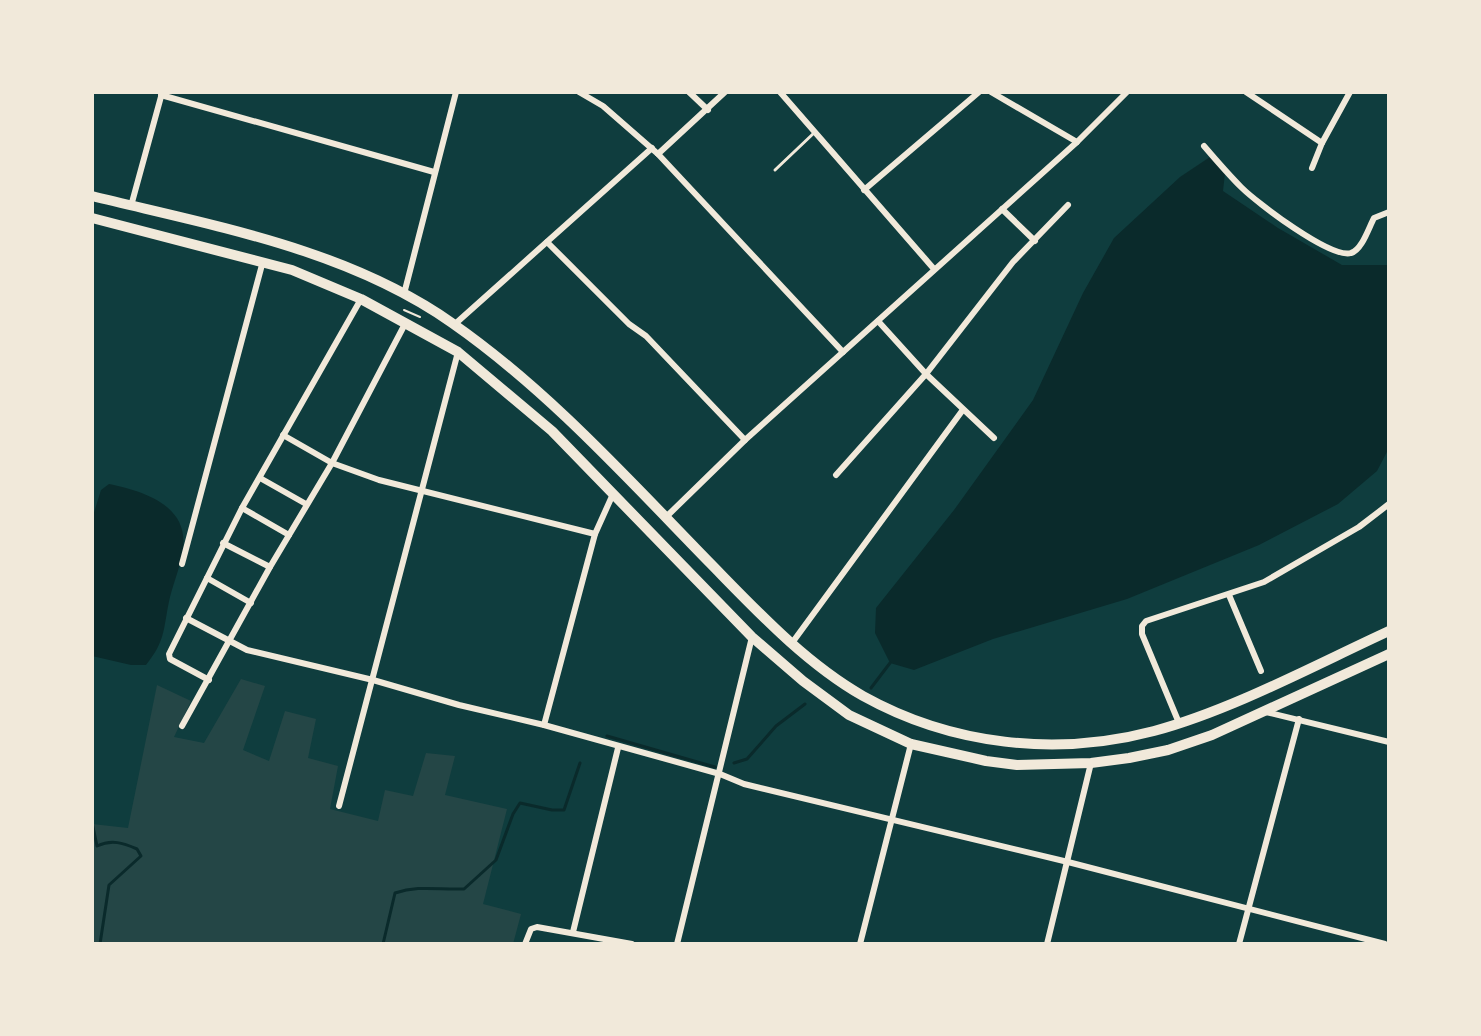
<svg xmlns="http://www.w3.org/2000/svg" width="1481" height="1036" font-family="Barlow,sans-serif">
<rect width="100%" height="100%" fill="#0f3d3e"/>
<polygon fill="#244646" points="241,679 265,686 243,750 269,761 285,711 316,719 308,758 338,766 330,809 378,821 385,790 413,796 426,753 455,756 445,795 507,809 483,904 521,914 513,944 92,944 92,824 128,828 157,685 191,701 174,737 204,743"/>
<g fill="#0a2a2b">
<polygon points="1210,157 1225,173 1223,191 1278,228 1342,265 1389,265 1389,448 1377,471 1338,504 1259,545 1127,599 993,639 914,670 890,663 875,633 876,608 954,510 1033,400 1083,293 1114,238 1180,177"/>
<path d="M109,484C143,491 189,505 183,549C181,565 174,581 170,597C163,627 167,639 146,665H131L92,656V519L101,490Z"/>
</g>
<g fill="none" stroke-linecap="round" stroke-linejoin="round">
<g stroke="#0a2a2b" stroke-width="3">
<polyline points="871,688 890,663"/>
<polyline points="607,736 715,767"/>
<polyline points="734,763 747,759 776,726 805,704"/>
<path d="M92,822L97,846C112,839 123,843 137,849L141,856L109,885L100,944"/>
<path d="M383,944L395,893C419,885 438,890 464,889L496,860L513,814L520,803L552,810H564L580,763"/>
</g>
<polyline stroke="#f1e9da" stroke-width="2" points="404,310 420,317"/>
<polyline stroke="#f1e9da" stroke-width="3" points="775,170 815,132"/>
<g stroke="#f1e9da" stroke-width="6">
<polyline points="579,92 603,106 658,154 843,352"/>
<polyline points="689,92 708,110"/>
<polyline points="780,92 934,269"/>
<polyline points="991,92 1077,142"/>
<polyline points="1246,92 1322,143"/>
<polyline points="161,95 434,172"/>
<path d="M1204,146C1216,160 1228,174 1241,187C1257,203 1331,259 1351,253C1362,250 1369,227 1374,218L1389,212"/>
<polyline points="658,154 725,92"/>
<polyline points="1312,168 1322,143 1350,92"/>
<polyline points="864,190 979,92"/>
<polyline points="131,206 162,93"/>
<polyline points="1002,209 1035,241"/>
<polyline points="547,242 629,324 646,336 745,440"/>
<polyline points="404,294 456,92"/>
<polyline points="878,321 926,374 994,438"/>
<polyline points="455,324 652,148"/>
<polyline points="283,435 332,463 379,480 595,534"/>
<polyline points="836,475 926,374 1013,262 1068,205"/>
<polyline points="260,478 306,504"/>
<polyline points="242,508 289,535"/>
<polyline points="665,518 745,440 1077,142 1127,92"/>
<polyline points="223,543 270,567"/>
<polyline points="182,564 263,261"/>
<polyline points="207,578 251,603"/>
<polyline points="1229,595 1261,671"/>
<polyline points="186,618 247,650 373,680 459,705 544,725 720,774 744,784 1068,862 1385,944"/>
<polyline points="792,643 962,411"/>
<polyline points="209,680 170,659 169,654 242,508 361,299"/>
<polyline points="1266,712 1389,742"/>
<polyline points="1179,723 1142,634 1142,626 1146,621 1264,582 1359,527 1389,504"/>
<polyline points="544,725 595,534 613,494"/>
<polyline points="182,726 270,567 332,463 406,322"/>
<polyline points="339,806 458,352"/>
<polyline points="573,932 618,748"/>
<polyline points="525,944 531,929 537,927 632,944"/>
<polyline points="677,944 752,637"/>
<polyline points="860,944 911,744"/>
<polyline points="1047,944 1091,763"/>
<polyline points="1239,944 1299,719"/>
</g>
<g stroke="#f1e9da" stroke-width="10">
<path d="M92,196C214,226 347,249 452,323C548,390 628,479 710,563C756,610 805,663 863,696C951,745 1056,757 1154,731C1232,710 1315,665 1389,631"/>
<polyline points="92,218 292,270 361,299 458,352 552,431 752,637 803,681 849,715 911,744 986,761 1017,765 1091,763 1129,758 1168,750 1212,735 1389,654"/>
</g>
</g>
<rect width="1481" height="1036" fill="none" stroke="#f1e9da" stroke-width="188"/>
</svg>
